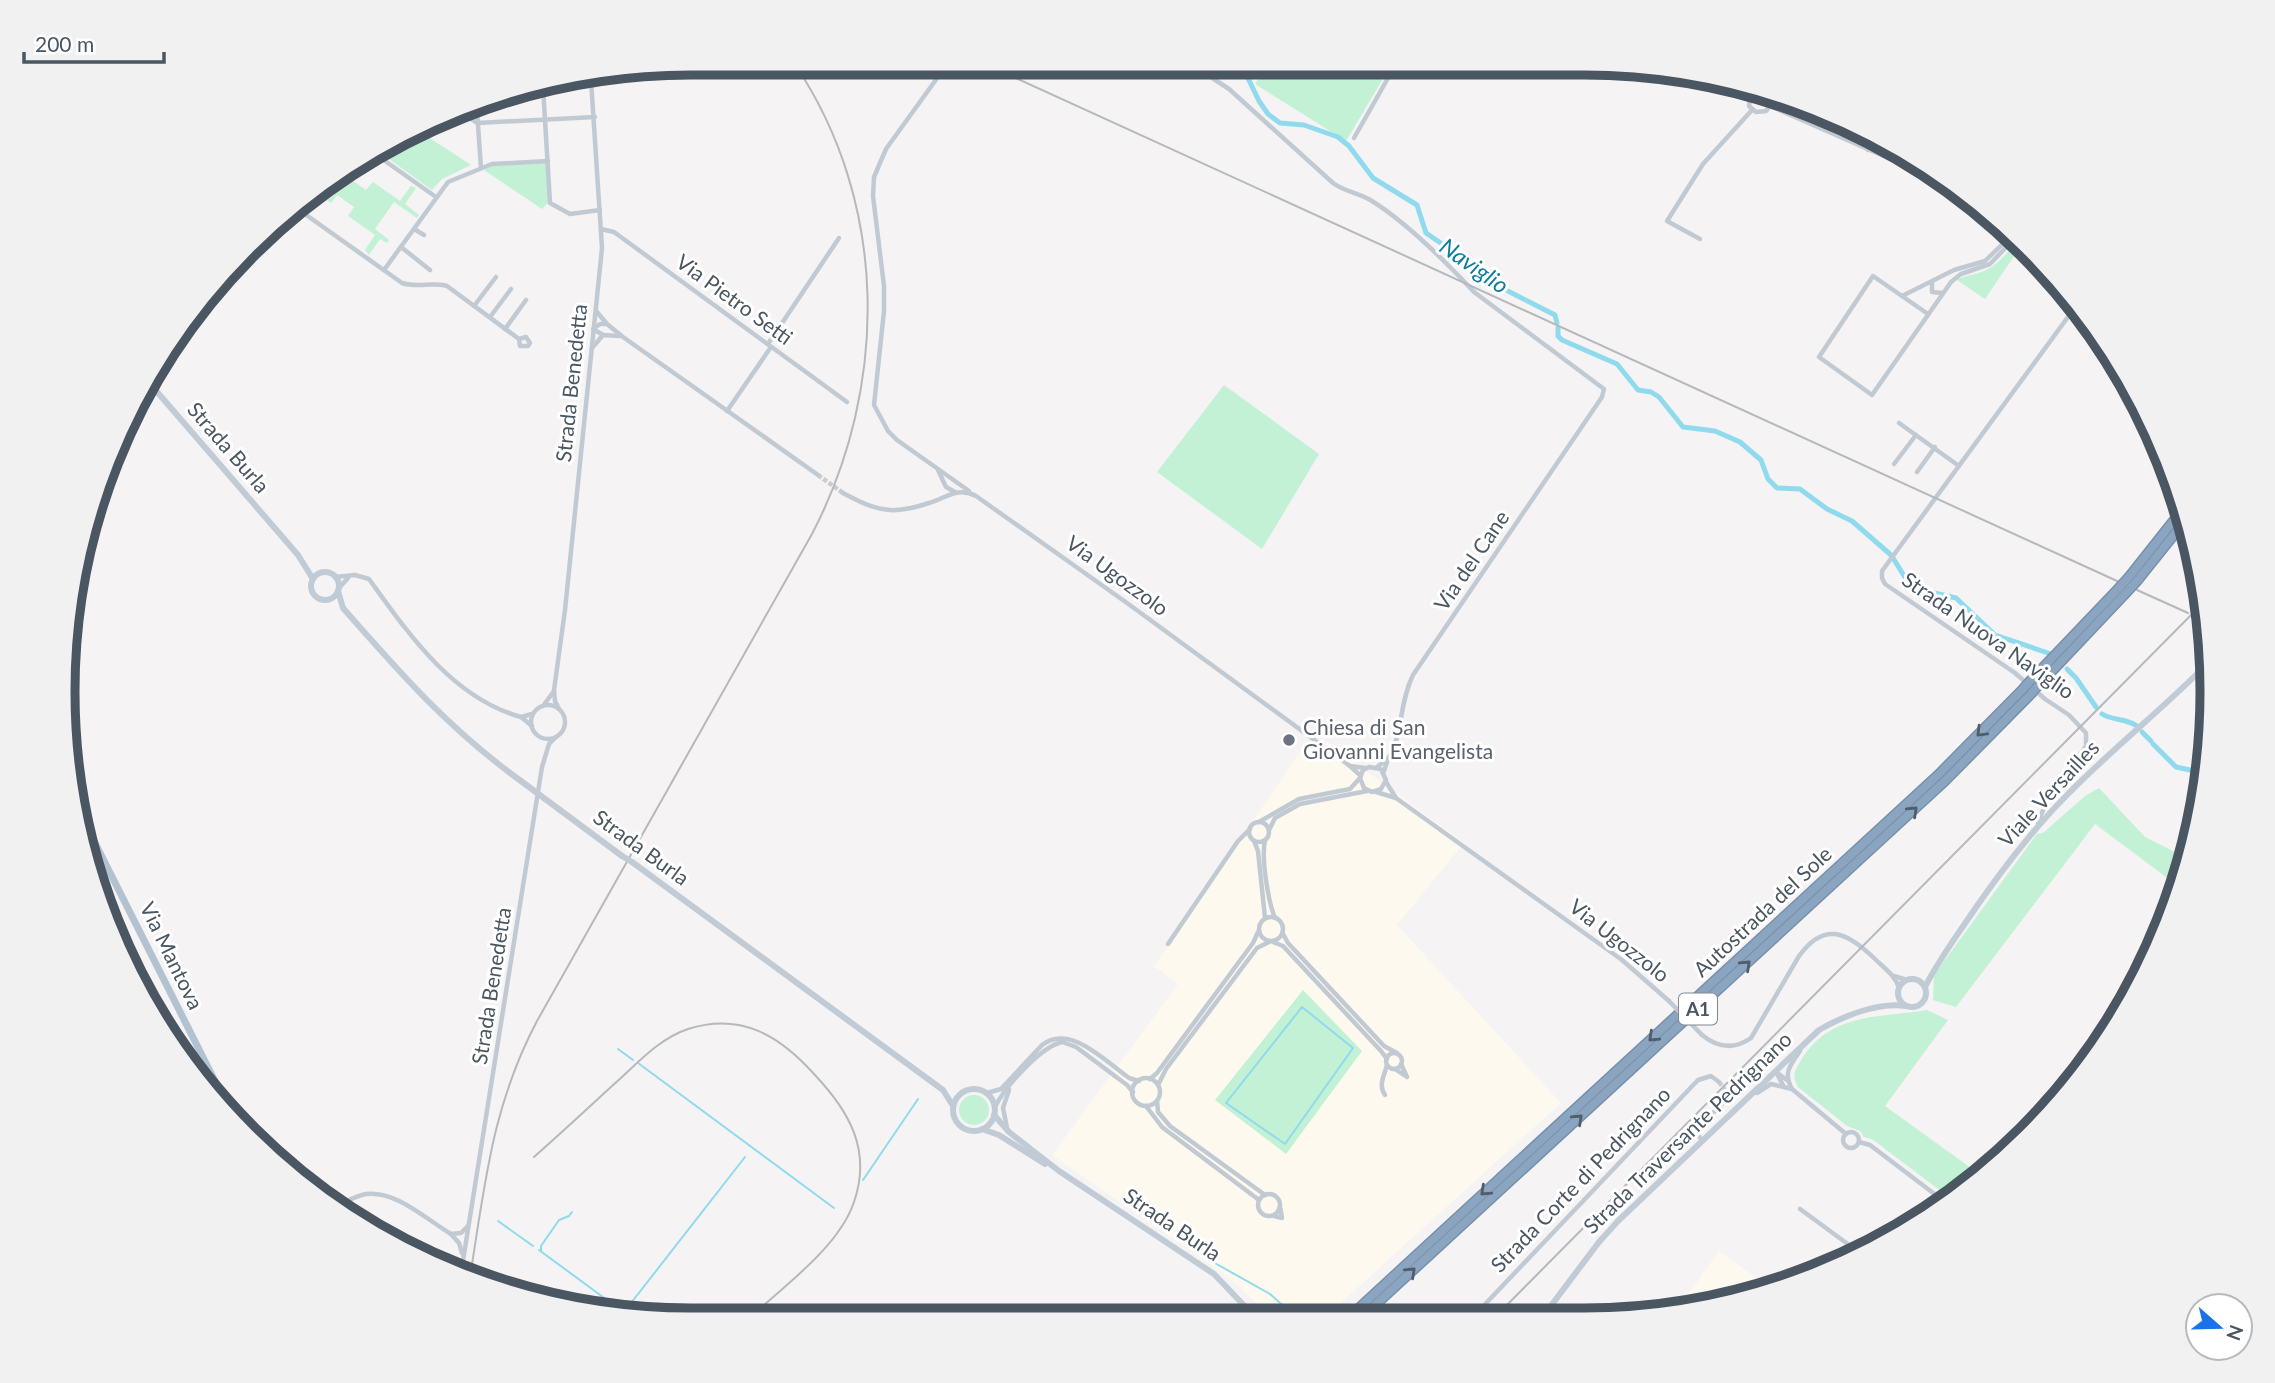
<svg xmlns="http://www.w3.org/2000/svg" width="2275" height="1383" font-family="Lato,sans-serif">
<rect width="100%" height="100%" fill="#f5f3f3"/>
<g fill="#fdf9ef">
<polygon points="1327,742 1464,843 1397,925 1561,1103 1323,1319 1273,1319 1230,1278 1052,1155 1178,984 1154,966 1304,746"/>
<polygon points="1719,1251 1772,1289 1678,1308"/>
</g>
<g fill="#c3f1d5">
<polygon points="1269,64 1365,64 1384,77 1346,141 1255,84"/>
<polygon points="422,133 471,165 442,179 432,190 382,154"/>
<polygon points="546,162 548,203 542,209 484,170 492,165"/>
<polygon points="354,168 349,178 366,190 373,182 400,201 411,186 416,188 405,204 419,215 417,218 394,202 375,229 389,240 387,243 380,239 369,255 365,250 375,235 348,216 354,207 337,195 331,203 313,191"/>
<path d="M2019,239L2023,243L1985,299L1957,280C1965,275 1975,275 1984,271C1998,265 2009,251 2019,239Z"/>
<polygon points="1224,385 1319,454 1262,549 1157,472"/>
<polygon points="2099,788 2145,837 2187,858 2178,886 2095,824 1956,1007 1933,1000 1934,975 2037,834 2043,833 2085,796"/>
<polygon points="1303,990 1362,1051 1286,1154 1215,1100"/>
<path d="M1927,1010L1948,1020L1885,1106L1982,1176L1950,1198L1872,1139L1864,1137L1860,1131L1847,1126L1798,1087C1792,1076 1794,1072 1800,1062C1829,1012 1879,1018 1927,1010Z"/>
<circle cx="974" cy="1110" r="15"/>
</g>
<g fill="none" stroke-linecap="round" stroke-linejoin="round">
<g stroke="#90daee" stroke-width="2">
<polygon points="1302,1007 1353,1048 1285,1144 1226,1103"/>
<polyline points="618,1049 633,1060"/>
<polyline points="638,1063 834,1208"/>
<polyline points="863,1180 918,1099"/>
<polyline points="498,1221 533,1246"/>
<polyline points="539,1250 626,1314"/>
<polyline points="541,1251 541,1246 559,1220 569,1216 572,1212"/>
<polyline points="1213,1262 1270,1294 1298,1319"/>
<polyline points="624,1312 745,1157"/>
</g>
<g stroke="#90daee" stroke-width="5">
<polyline points="1209,64 1216,71 1245,72 1259,101 1268,114 1280,123 1304,125 1338,137 1349,146 1373,178 1417,205 1426,233 1482,271 1502,288 1555,315 1557,323"/>
<polyline points="1558,328 1558,336 1562,340 1617,364 1638,390 1651,392 1659,397 1683,427 1715,431 1740,442 1761,460 1768,479 1777,488 1800,489 1827,509 1852,521 1891,555"/>
<polyline points="1893,558 1906,579 1917,589 1956,598 1995,635 2051,654"/>
<polyline points="2067,669 2076,678 2096,707"/>
<path d="M2102,714C2113,721 2126,718 2137,726"/>
<polyline points="2142,732 2151,741"/>
<polyline points="2153,744 2176,767 2204,773"/>
</g>
<g stroke="#caccce" stroke-width="4.5" stroke-dasharray="4.5 2" stroke-linecap="butt">
<polyline points="818,475 843,493"/>
<polyline points="1719,1082 1728,1094"/>
</g>
<defs>
<g id="highway">
<polyline points="2129,577 2182,510"/>
<polyline points="2137,581 2185,521"/>
<polyline points="2031,680 2117,590"/>
<polyline points="2038,686 2125,594"/>
<polyline points="1347,1319 1938,775 2023,689"/>
<polyline points="1360,1319 1945,781 2031,694"/>
</g>
</defs>
<use href="#highway" stroke="#7690ad" stroke-width="11"/>
<g stroke="#c1cad2" stroke-width="4.5">
<polyline points="948,63 886,149 874,177 873,196 884,286 884,311 874,405 888,431 897,440 969,491"/>
<path d="M1191,64L1229,89L1333,183C1345,192 1359,193 1372,201C1407,223 1446,262 1474,292L1604,389L1602,397L1413,675C1399,703 1403,735 1388,759"/>
<polyline points="1710,81 1750,98"/>
<polyline points="543,87 550,203 570,214 600,210"/>
<polyline points="1750,98 1749,106 1756,112 1766,111 1770,106"/>
<polyline points="1750,98 1756,93 1763,93 1768,96 1770,106"/>
<polyline points="474,105 477,111 481,168"/>
<polyline points="1770,106 1954,187"/>
<polyline points="461,112 477,123 595,117"/>
<polyline points="1354,138 1396,64"/>
<polyline points="1868,150 1874,140"/>
<polyline points="378,156 436,197"/>
<path d="M295,207L402,283C417,288 432,282 447,286L519,339L520,346H528L530,343L526,337L519,339"/>
<polyline points="414,229 424,235"/>
<polyline points="601,229 614,232 847,402"/>
<polyline points="1700,239 1667,221 1703,164 1752,110"/>
<polyline points="401,247 430,270"/>
<polyline points="384,270 448,182 492,164 548,161"/>
<polyline points="1932,282 1932,292 1942,293"/>
<polyline points="1902,296 1954,270 1985,261 2013,234"/>
<polyline points="474,306 496,277"/>
<polyline points="597,312 607,324 623,337 818,475"/>
<polyline points="1928,314 1873,276 1819,357 1872,395 1951,282 1961,274 1990,264 2016,237"/>
<polyline points="490,317 511,289"/>
<polyline points="505,329 526,300"/>
<polyline points="603,335 593,329 600,324 607,324"/>
<polyline points="768,344 839,238"/>
<polyline points="592,348 603,335 619,336"/>
<polyline points="727,411 771,347"/>
<polyline points="1899,423 1959,466"/>
<polyline points="1894,464 1916,435"/>
<polyline points="938,470 946,487 955,492"/>
<polyline points="1917,472 1935,447"/>
<path d="M843,493C858,501 873,509 890,510C903,511 917,507 929,503C946,498 958,486 976,496L1127,603L1350,766"/>
<path d="M335,577L355,575L369,579C408,633 452,698 521,717"/>
<polyline points="339,588 348,578"/>
<circle cx="548" cy="722" r="17"/>
<polyline points="543,706 554,691"/>
<polyline points="559,709 555,701 554,690 565,610 602,248 591,80"/>
<polyline points="532,726 521,717 532,714"/>
<polyline points="1377,767 1388,759 1384,771"/>
<polyline points="1361,776 1350,766 1365,768"/>
<polyline points="1376,792 1396,798 1386,782"/>
<polyline points="1396,798 1622,960 1669,1001"/>
<polyline points="1259,822 1299,799 1350,789 1360,778 1363,770 1369,767 1381,769 1386,780 1381,789 1372,792 1364,788 1360,778"/>
<circle cx="1259" cy="832" r="10"/>
<polyline points="2038,823 2047,800 2086,746 2086,733 2069,715 2045,699 2015,673 1885,584 1882,578 1882,571 2076,306"/>
<polyline points="1269,830 1275,818 1300,804 1367,791"/>
<path d="M1265,840C1261,858 1268,901 1275,918"/>
<polyline points="1254,841 1258,851 1265,918"/>
<circle cx="1271" cy="929" r="12"/>
<polyline points="1283,934 1288,943 1384,1046 1397,1053"/>
<polyline points="1273,942 1283,946 1381,1051 1387,1059"/>
<polyline points="1168,944 1238,841 1250,829"/>
<polyline points="1894,976 1907,980"/>
<path d="M1702,1035C1718,1048 1734,1050 1751,1038L1799,956C1825,920 1848,933 1875,959C1884,968 1896,976 1899,988"/>
<circle cx="1394" cy="1061" r="8"/>
<polyline points="1395,1069 1407,1077 1401,1064"/>
<circle cx="1146" cy="1092" r="14"/>
<polyline points="1150,1079 1157,1073 1253,943 1258,932"/>
<polyline points="1158,1085 1166,1069 1257,948 1269,942"/>
<polyline points="1783,1085 1776,1072 1787,1080"/>
<polyline points="1792,1089 1846,1134"/>
<path d="M987,1093L1001,1089L1042,1045C1070,1023 1106,1062 1129,1078L1139,1081"/>
<path d="M1757,1093L1771,1084L1792,1089C1783,1073 1790,1065 1800,1051"/>
<path d="M1385,1095C1378,1085 1384,1077 1387,1065"/>
<polyline points="1157,1101 1158,1112 1170,1126 1265,1195"/>
<polyline points="1146,1106 1162,1127 1259,1200"/>
<path d="M995,1107C1005,1087 1040,1047 1062,1042L1076,1047L1127,1085L1133,1092"/>
<polyline points="1007,1128 1003,1108 1009,1090"/>
<circle cx="1851" cy="1140" r="8"/>
<polyline points="1703,1141 1696,1133 1697,1129 1727,1099 1728,1094"/>
<polyline points="1859,1142 1870,1145 1945,1202"/>
<circle cx="1269" cy="1205" r="11"/>
<path d="M335,1207C345,1202 355,1196 366,1194C396,1190 427,1220 451,1234L461,1233L468,1226"/>
<polyline points="1800,1209 1860,1253"/>
<polyline points="1274,1216 1282,1218 1280,1207"/>
<polyline points="451,1234 459,1243 462,1253"/>
<polyline points="461,1273 542,767 549,744 556,737"/>
<polyline points="1753,1293 1757,1288 1761,1291"/>
<polyline points="1471,1319 1698,1080 1711,1076 1719,1082"/>
</g>
<g stroke="#c1cbd6" stroke-width="6">
<polyline points="152,386 298,555 313,579"/>
<circle cx="325" cy="586" r="14"/>
<path d="M338,591L343,608C401,674 449,729 521,781"/>
<polyline points="560,810 622,856"/>
<polyline points="632,862 943,1090 953,1106"/>
<circle cx="1912" cy="993" r="14"/>
<path d="M1925,987C1937,963 1953,941 1968,919C1998,875 2030,832 2068,794C2113,748 2164,708 2209,662"/>
<circle cx="974" cy="1110" r="21"/>
<polyline points="994,1115 1009,1132 1059,1171 1214,1274 1257,1319"/>
<polyline points="982,1129 999,1135 1045,1164"/>
<path d="M1541,1319L1599,1242L1618,1221L1819,1030C1843,1016 1878,1002 1906,1006"/>
</g>
<polyline stroke="#b3c2d1" stroke-width="7" points="84,821 228,1107"/>
<use href="#highway" stroke="#8ba5c1" stroke-width="8"/>
<g stroke="#b5b8bd" stroke-width="2">
<polyline points="983,63 2117,581"/>
<polyline points="2137,590 2188,613"/>
<path d="M534,1157C560,1134 586,1110 612,1086C636,1065 658,1039 688,1029C741,1012 780,1036 814,1074C849,1111 872,1150 854,1202C839,1247 783,1287 748,1319"/>
<path d="M470,1277C485,1184 492,1106 537,1021L812,534C889,386 889,203 794,63"/>
<polyline points="1493,1319 2203,603"/>
</g>
<defs>
<g id="highway-bridge">
<polyline points="2117,590 2129,577"/>
<polyline points="2125,594 2137,581"/>
<polyline points="2023,689 2031,680"/>
<polyline points="2031,694 2038,686"/>
</g>
</defs>
<use href="#highway-bridge" stroke="#7690ad" stroke-width="11" stroke-linecap="butt"/>
<polyline stroke="#c1cad2" stroke-width="4.5" points="1669,1001 1702,1035"/>
<g stroke="#c1cbd6" stroke-width="6">
<polyline points="521,781 560,810"/>
<polyline points="622,856 632,862"/>
</g>
<use href="#highway-bridge" stroke="#8ba5c1" stroke-width="8"/>
</g>
<defs><path id="oneway-chevron" d="M-2-3.5L2.5 0L-2 3.5" fill="none" stroke-width="1.6" stroke-linecap="round" stroke-linejoin="round" transform="scale(1.75)"/></defs>
<g stroke="#505e6b">
<use href="#oneway-chevron" transform="translate(1981 732) rotate(135)"/>
<use href="#oneway-chevron" transform="translate(1913 811) rotate(-43)"/>
<use href="#oneway-chevron" transform="translate(1746 965) rotate(-43)"/>
<use href="#oneway-chevron" transform="translate(1653 1037) rotate(137)"/>
<use href="#oneway-chevron" transform="translate(1578 1119) rotate(-43)"/>
<use href="#oneway-chevron" transform="translate(1485 1191) rotate(137)"/>
<use href="#oneway-chevron" transform="translate(1411 1272) rotate(-43)"/>
</g>
<circle fill="#6b7280" stroke="#fff" stroke-width="2.5" cx="1289" cy="740" r="7"/>
<g text-anchor="middle" stroke-width="6" stroke-linejoin="round" paint-order="stroke">
<rect fill="#fff" stroke="#808990" stroke-width="2" x="1679" y="993.5" width="38" height="31" rx="5"/>
<g font-size="19" font-weight="bold" fill="#4a5661">
<text x="1698" y="1016">A1</text>
</g>
<g font-size="21" fill="#4a5661" stroke="#fff">
<text transform="translate(734 300) rotate(36)" y="7">Via Pietro Setti</text>
<text transform="translate(572 383) rotate(-84)" y="7">Strada Benedetta</text>
<text transform="translate(228 448) rotate(49)" y="7">Strada Burla</text>
<text transform="translate(1472 561) rotate(-56)" y="7">Via del Cane</text>
<text transform="translate(1117 576) rotate(36)" y="7">Via Ugozzolo</text>
<text transform="translate(1988 636) rotate(35)" y="7">Strada Nuova Naviglio</text>
<text transform="translate(2049 794) rotate(-47)" y="7">Viale Versailles</text>
<text transform="translate(641 848) rotate(36)" y="7">Strada Burla</text>
<text transform="translate(1763 912) rotate(-43)" y="7">Autostrada del Sole</text>
<text transform="translate(1619 941) rotate(38)" y="7">Via Ugozzolo</text>
<text transform="translate(171 956) rotate(64)" y="7">Via Mantova</text>
<text transform="translate(492 986) rotate(-81)" y="7">Strada Benedetta</text>
<text transform="translate(1688 1133) rotate(-44)" y="7">Strada Traversante Pedrignano</text>
<text transform="translate(1581 1180) rotate(-46)" y="7">Strada Corte di Pedrignano</text>
<text transform="translate(1172 1225) rotate(34)" y="7">Strada Burla</text>
</g>
<g font-size="21" fill="#5b616d" stroke="#fff" text-anchor="start">
<text x="1303" y="735">Chiesa di San<tspan x="1303" dy="24">Giovanni Evangelista</tspan></text>
</g>
<g font-size="23" font-style="italic" fill="#0c7c9b" stroke="#fff">
<text transform="translate(1474 266) rotate(35)" y="8">Naviglio</text>
</g>
</g>
<path d="M0 0H2275V1383H0ZM691 75H1584A616 616 0 0 1 2200 691V692A616 616 0 0 1 1584 1308H691A616 616 0 0 1 75 692V691A616 616 0 0 1 691 75Z" fill="#f1f1f2" fill-rule="evenodd"/>
<path fill="none" stroke="#4a5661" stroke-width="9" d="M691 75H1584A616 616 0 0 1 2200 691V692A616 616 0 0 1 1584 1308H691A616 616 0 0 1 75 692V691A616 616 0 0 1 691 75Z"/>
<g transform="translate(2219 1327) rotate(110)"><circle r="33" fill="#ffffff" stroke="#b7bbc0" stroke-width="2"/>
<path d="M0-5L12 26L0 18L-12 26Z" fill="#1a73e8"/>
<text y="-10" font-size="19" font-weight="bold" text-anchor="middle" fill="#4a5661">N</text>
</g>
<path d="M24 52v10h140v-10" fill="none" stroke="#4a5661" stroke-width="3.5"/>
<text x="35" y="52" font-size="21" fill="#4a5661" stroke="#ffffff" stroke-width="5" paint-order="stroke">200 m</text>
</svg>
